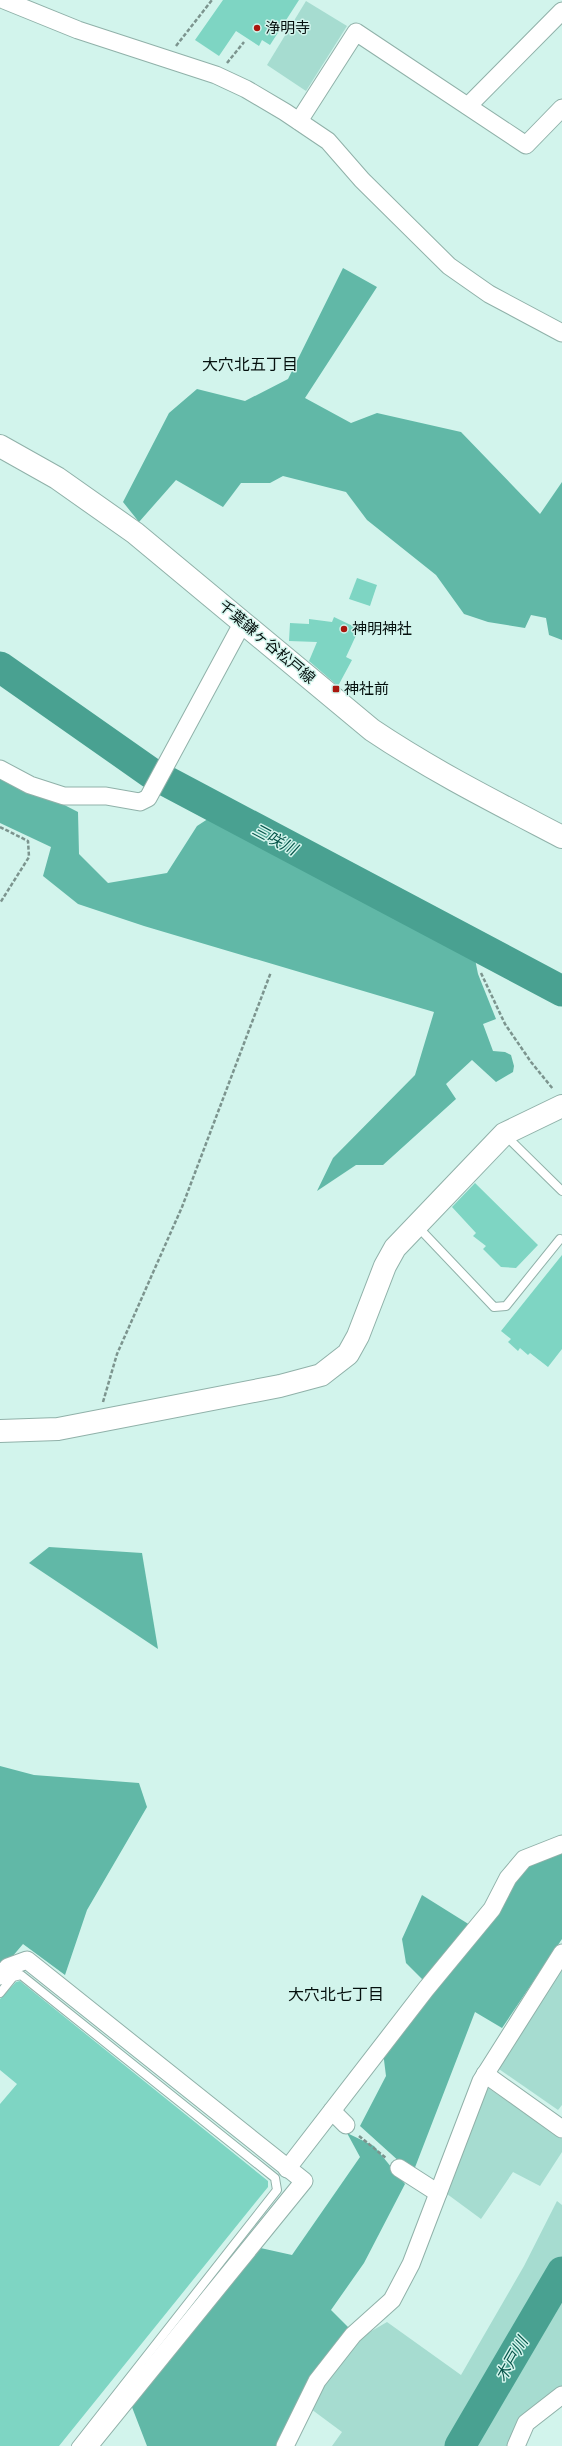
<svg xmlns="http://www.w3.org/2000/svg" width="562" height="2446" font-family="Mulish,'Noto Sans JP',sans-serif">
<rect width="100%" height="100%" fill="#d2f4ec"/>
<g fill="#a6dcd0">
<polygon points="306,1 347,26 306,91 267,65"/>
<polygon points="562,1962 562,2105 558,2110 496,2067"/>
<polygon points="484,2085 562,2139 562,2152 540,2186 513,2172 481,2219 443,2191"/>
<polygon points="557,2201 562,2205 562,2260 454,2446 332,2446 342,2432 311,2409 322,2385 363,2336 387,2322 461,2375 524,2266"/>
<polygon points="562,2281 562,2389 510,2446 466,2446"/>
</g>
<g fill="#61b8a7">
<polygon points="343,268 377,287 305,398 351,423 377,413 461,432 540,514 562,482 562,640 549,635 546,618 531,615 525,628 488,622 464,614 436,575 367,520 346,492 283,476 270,483 241,483 223,507 176,480 139,522 123,502 169,413 197,389 245,401 288,379"/>
<polygon points="0,772 78,812 79,854 108,883 167,873 197,826 217,813 474,954 478,974 496,1019 483,1024 493,1051 505,1052 511,1055 514,1066 513,1072 496,1082 472,1060 446,1084 456,1099 383,1165 356,1165 317,1191 333,1158 415,1075 434,1012 144,926 78,904 43,876 51,847 0,823"/>
<polygon points="49,1547 142,1553 158,1649 29,1563"/>
<polygon points="0,1766 34,1775 139,1783 147,1807 87,1910 65,1975 23,1944 0,1971"/>
<polygon points="557,1851 562,1854 562,1939 502,2028 475,2012 414,2170 401,2163 360,2126 386,2076 383,2052 433,1990 406,1963 402,1939 422,1895 470,1925 527,1863"/>
<polygon points="347,2133 374,2146 405,2184 364,2263 331,2310 351,2330 278,2446 147,2446 130,2402 256,2247 292,2255 360,2157"/>
</g>
<g fill="none" stroke-linecap="round" stroke-linejoin="round">
<g stroke="#49a191" stroke-width="31">
<polyline points="0,667 151,773 562,991"/>
<polyline points="460,2446 562,2272"/>
</g>
</g>
<g fill="#7ed5c3">
<polygon points="223,0 299,0 270,45 262,40 259,46 236,31 219,56 195,40"/>
<polygon points="357,578 377,585 370,606 349,599"/>
<polygon points="334,617 359,629 346,657 352,660 338,686 309,661 317,642 289,641 290,623 309,624 309,619 332,622"/>
<polygon points="475,1183 538,1245 516,1268 501,1267 483,1249 486,1246 473,1236 476,1233 452,1207"/>
<polygon points="562,1255 562,1349 548,1367 530,1353 528,1355 520,1348 518,1351 508,1342 511,1339 501,1331"/>
<polygon points="20,1981 268,2181 268,2187 59,2446 0,2446 0,2104 17,2084 0,2070 0,1999 16,1982"/>
</g>
<g fill="none" stroke-linecap="round" stroke-linejoin="round">
<defs>
<g id="lane">
<polyline points="504,1134 562,1191"/>
<polyline points="418,1227 494,1307 506,1306 560,1239"/>
<polyline points="0,1993 13,1977 21,1975 275,2178 277,2190 76,2446"/>
</g>
<g id="street">
<polyline points="4,0 78,30 216,75 246,89 285,112 328,141 362,180 449,266 489,294 562,333"/>
<polyline points="468,106 562,11"/>
<polyline points="299,121 356,32 526,145 562,108"/>
<polyline points="0,769 30,785 64,796 106,796 140,802 148,798 243,622"/>
<polyline points="0,1976 8,1967 27,1960 304,2181 89,2446"/>
<polyline points="485,2074 562,2129"/>
<polyline points="332,2111 346,2125"/>
<polyline points="399,2168 438,2193"/>
<polyline points="287,2169 426,1989 492,1909 508,1878 524,1859 562,1844"/>
<polyline points="285,2446 317,2381 353,2335 392,2300 411,2264 481,2081 562,1953"/>
<polyline points="516,2446 526,2423 562,2395"/>
</g>
<polyline id="secondary" points="0,1431 58,1429 280,1386 321,1375 348,1354 358,1336 385,1266 395,1248 504,1134 562,1106"/>
<path id="primary" d="M0,446L57,478L135,533L372,730C433,771 497,803 562,837"/>
</defs>
<use href="#lane" stroke="#90b1a9" stroke-width="10"/>
<use href="#street" stroke="#90b1a9" stroke-width="19"/>
<use href="#secondary" stroke="#90b1a9" stroke-width="24"/>
<use href="#primary" stroke="#90b1a9" stroke-width="24"/>
<g stroke="#7c948e" stroke-width="2.5" stroke-dasharray="4 2" stroke-linecap="butt">
<polyline points="176,46 212,0"/>
<polyline points="227,63 244,42"/>
<polyline points="0,827 28,841 29,857 0,903"/>
<polyline points="481,973 505,1024 531,1062 553,1089"/>
<polyline points="103,1402 117,1354 182,1207 271,972"/>
<polyline points="359,2136 386,2158"/>
</g>
<use href="#lane" stroke="#fff" stroke-width="8"/>
<use href="#street" stroke="#fff" stroke-width="17"/>
<use href="#secondary" stroke="#fff" stroke-width="22"/>
<use href="#primary" stroke="#fff" stroke-width="22"/>
</g>
<g fill="#a9170e" stroke="#d2f4ec" stroke-width="1.5">
<circle cx="257" cy="28" r="4"/>
<circle cx="344" cy="629" r="4"/>
<rect x="332" y="685" width="8" height="8" rx="2"/>
</g>
<g text-anchor="middle" stroke-width="3" stroke-linejoin="round" paint-order="stroke">
<g font-size="15" fill="#05100e" stroke="#d2f4ec" text-anchor="start">
<text x="265" y="33">浄明寺</text>
<text x="352" y="634">神明神社</text>
<text x="344" y="694">神社前</text>
</g>
<g font-size="15" fill="#05100e" stroke="#d2f4ec">
<text transform="translate(267 642) rotate(40)" y="5">千葉鎌ヶ谷松戸線</text>
</g>
<g font-size="16" fill="#05100e" stroke="#d2f4ec">
<text x="250" y="370">大穴北五丁目</text>
<text x="336" y="2000">大穴北七丁目</text>
</g>
<g font-size="16" font-style="italic" fill="#055449" stroke="#d2f4ec">
<text transform="translate(275 839) rotate(28)" y="6">三咲川</text>
<text transform="translate(511 2359) rotate(-60)" y="6">木戸川</text>
</g>
</g>
</svg>
